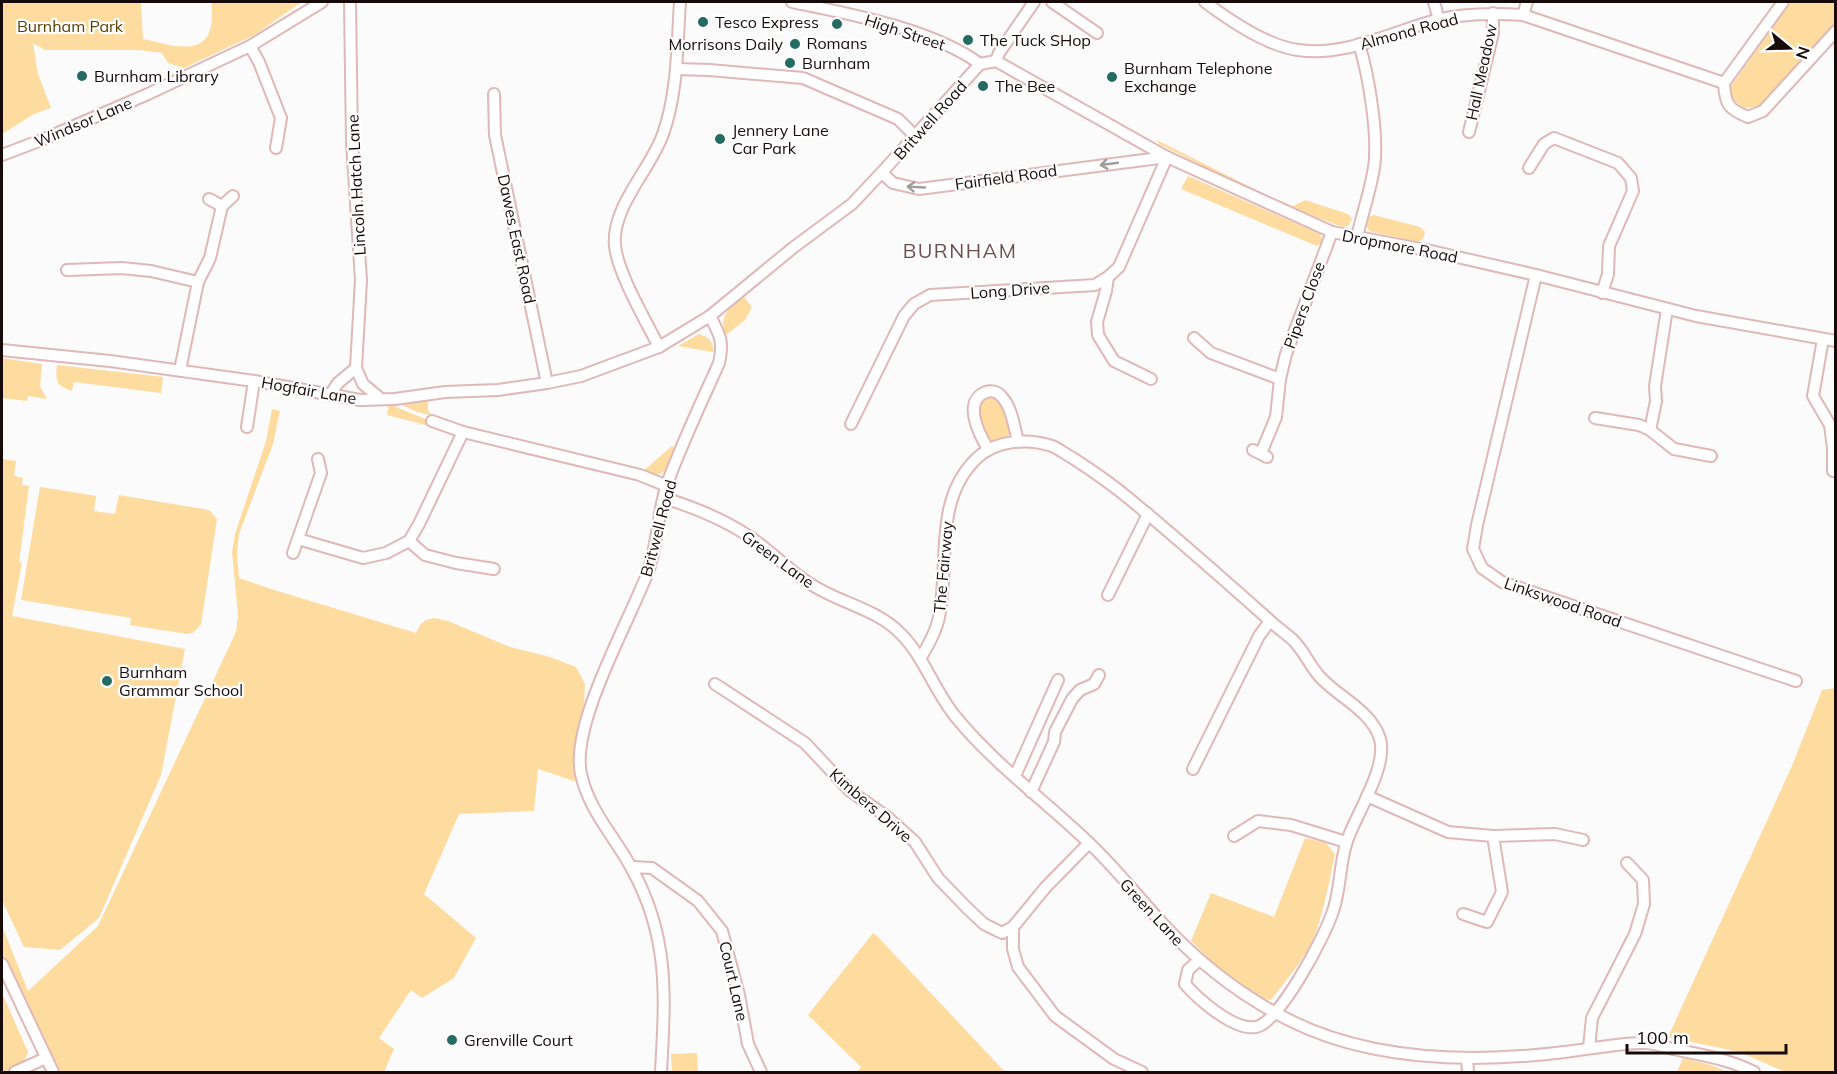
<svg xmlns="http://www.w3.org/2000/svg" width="1837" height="1074" font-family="Mulish,sans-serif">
<rect width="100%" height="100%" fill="#fbfbfb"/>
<g fill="#fedb9e">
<path d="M2,2H141L143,39C163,43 202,58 210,30C213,21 211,10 212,2H302L254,35L184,68L168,63L162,53L139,50H45L33,43L38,74L51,108L34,114L2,134Z"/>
<polygon points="1791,2 1835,2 1835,23 1759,106 1744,108 1732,99 1731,86"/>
<polygon points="1157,140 1266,195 1293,206 1305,200 1348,214 1352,219 1349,225 1343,227 1290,208 1263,196 1159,144"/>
<polygon points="1188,176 1320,234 1323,241 1317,246 1181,189"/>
<polygon points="1374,215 1420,227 1425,232 1423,239 1417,242 1369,231 1367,226 1369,217"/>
<path d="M743,296L752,307L745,320L726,335C717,318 731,306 743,296Z"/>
<path d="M699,334C708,337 714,341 713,352L678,346Z"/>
<polygon points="2,358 42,364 40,386 47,399 28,396 27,401 2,398"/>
<path d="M57,365L163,377L161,393L74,382L72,391C57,386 55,381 57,365Z"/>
<polygon points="991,397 1001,401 1011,427 1008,436 995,443 986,437 977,410 981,401"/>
<polygon points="433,399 428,402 428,410 431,414 439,417 417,412 398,403"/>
<polygon points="389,404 393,404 396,407 430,421 429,426 387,415"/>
<polygon points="272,409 280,411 273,444 239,534 237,554 239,578 271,589 416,633 420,625 426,620 434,618 448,621 510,647 550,657 576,667 585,684 580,783 538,769 534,811 459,814 424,894 476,938 454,978 422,998 411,990 379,1038 394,1049 384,1072 61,1072 19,998 2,959 2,926 28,991 98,926 236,632 238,615 232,552 235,534 266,441"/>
<polygon points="672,446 675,448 664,472 651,477 641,473"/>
<polygon points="2,459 16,461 14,476 23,478 22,485 29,486 19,562 22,563 12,616 185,649 161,775 99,918 60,950 24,947 2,900"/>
<polygon points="40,487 96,496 94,511 115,514 119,495 209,510 217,519 201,624 194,632 187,634 130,625 131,618 21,600"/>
<polygon points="1835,688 1835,1072 1785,1072 1739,1052 1668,1037 1792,766 1822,690"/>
<path d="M1305,838L1326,843L1335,854C1329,882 1324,911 1314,937C1304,960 1286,980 1271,1000C1238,997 1214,962 1191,941L1211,893L1274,917Z"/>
<polygon points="873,933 878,937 1005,1072 857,1072 861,1067 808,1015"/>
<polygon points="2,993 28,1052 22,1066 6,1072 2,1072"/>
<polygon points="697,1053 698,1072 672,1072 671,1054"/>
<polygon points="1683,1058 1711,1065 1728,1072 1677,1072"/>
</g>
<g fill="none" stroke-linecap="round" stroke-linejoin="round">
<defs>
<g id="minor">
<polyline points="350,2 352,142 361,280 356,368 363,384 381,399"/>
<path d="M792,2C850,14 932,29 980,64"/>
<polyline points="1052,2 1097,33"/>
<path d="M1205,2C1229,20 1267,46 1298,50C1345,57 1392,32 1436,20C1465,13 1495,13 1523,15L1724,83"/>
<polyline points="1434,2 1439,20"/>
<path d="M1783,2L1724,83C1725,104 1728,109 1748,117L1763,111L1836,31"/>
<polyline points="1523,15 1527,2"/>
<polyline points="250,46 259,62 281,118 276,148"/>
<polyline points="996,61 999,53 1034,2"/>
<polyline points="676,69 709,70 803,78 898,119 915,136"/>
<polyline points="494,94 495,135 547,383"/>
<polyline points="1469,132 1493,33 1493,13"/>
<polyline points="2,155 44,139 148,94 250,46 322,2"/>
<polyline points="1529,168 1544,144 1554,138 1618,163 1631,178 1633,191 1609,246 1608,274 1602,293"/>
<polyline points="882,173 893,183 919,189 1167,157"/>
<polyline points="209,199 222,206 233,196"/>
<path d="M1357,237C1362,215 1369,195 1373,173C1380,142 1369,76 1359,44"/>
<polyline points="67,270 122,268 151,271 198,282 180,370"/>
<polyline points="1536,275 1477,525 1473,549 1482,568 1502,582 1796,681"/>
<polyline points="1108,277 1106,291 1097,322 1098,335 1114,361 1151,379"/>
<polyline points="198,282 210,258 222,206"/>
<polyline points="1194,338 1211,353 1280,379"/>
<polyline points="1823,339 1813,396 1830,425 1833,448 1833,471"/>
<path d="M659,347C646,321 618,274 615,246C611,207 651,169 663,134C678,92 677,45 680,2"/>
<polyline points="2,350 110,361 254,381 360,400 395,399 445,392 498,390 547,383 581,376 659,347 710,316 794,247 852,204 884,170 980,64 996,61 1167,157 1332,232 1431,251 1536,275 1696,316 1836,341"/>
<polyline points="330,395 338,383 356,368"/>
<polyline points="1595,418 1639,425 1650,430 1674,449 1711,456"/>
<polyline points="432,421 463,432 640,475 667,486"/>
<polyline points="851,424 904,316 914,304 930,295 1095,285 1108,277 1119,267 1167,157"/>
<polyline points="247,427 254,381"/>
<polyline points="1650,430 1656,401 1655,386 1667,309"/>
<path d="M988,449C979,434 962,401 986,392C992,390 998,392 1002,397C1012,408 1014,427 1018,441"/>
<polyline points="1253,450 1267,457"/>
<polyline points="1261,453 1276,417 1280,379 1286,354 1332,232"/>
<path d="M664,498C693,507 721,518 747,535C769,549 787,569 809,583C838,603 876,608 901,634C924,657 934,690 955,716C993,763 1044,800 1088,842C1115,867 1138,897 1163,924C1199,963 1240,995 1287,1019C1369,1061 1467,1063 1556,1053C1585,1050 1612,1044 1641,1043C1651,1042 1663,1046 1673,1049C1701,1055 1729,1059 1754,1072"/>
<polyline points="298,539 363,558 386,553 409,541 419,524 463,432"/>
<polyline points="409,541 425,555 456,563 494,569"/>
<polyline points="293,553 321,473 318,459"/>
<polyline points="1108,595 1148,514"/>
<path d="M920,659C928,646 936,632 939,617C950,564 933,501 976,459C995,440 1027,438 1052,446C1058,448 1065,454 1071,457C1093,471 1113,485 1132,501C1178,539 1222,578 1267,618C1275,626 1284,632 1293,640C1304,651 1310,666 1320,677C1338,697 1372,711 1380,739C1388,767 1356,814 1347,841C1339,864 1341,891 1332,914C1324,937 1280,1022 1256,1027C1234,1031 1198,999 1185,984L1188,970L1199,960"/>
<polyline points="715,684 805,743 850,791 886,816 915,842 938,878 967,908 984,924 1002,933 1013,927 1045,888 1089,843"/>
<polyline points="1193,769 1259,636 1270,621"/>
<polyline points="1015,776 1058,680"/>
<polyline points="1031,792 1054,742 1055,732 1072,699 1080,690 1094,684 1099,675"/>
<polyline points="1367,796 1448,832 1493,836 1555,834 1583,840"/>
<polyline points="1234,836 1258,821 1291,825 1346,842"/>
<polyline points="632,867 652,868 698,901 722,931 739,995 748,1044 761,1072"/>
<polyline points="1463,914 1487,922 1502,892 1493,836"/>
<polyline points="1013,927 1013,949 1018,967 1055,1016 1114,1059 1142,1072"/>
<polyline points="2,964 53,1072"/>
<polyline points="1589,1048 1592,1018 1635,934 1644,904 1643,880 1627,863"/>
<polyline points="1467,1059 1468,1072"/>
<polyline points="15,1072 46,1058"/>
<path d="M661,1072C665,997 670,938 632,869C615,837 589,811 581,774C570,723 631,619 649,569C658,541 658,511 667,484C682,443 701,403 719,363C724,342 720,335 710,316"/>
</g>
</defs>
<use href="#minor" stroke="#dfb8ba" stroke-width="14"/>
<use href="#minor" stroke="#fff" stroke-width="10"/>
</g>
<defs><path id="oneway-shaft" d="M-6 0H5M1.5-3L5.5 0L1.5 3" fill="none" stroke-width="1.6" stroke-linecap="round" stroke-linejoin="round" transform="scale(1.5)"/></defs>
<g stroke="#a29d9d">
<use href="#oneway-shaft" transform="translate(1109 164) rotate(172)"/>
<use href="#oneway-shaft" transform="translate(916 187) rotate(-177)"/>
</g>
<g fill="#246b61" stroke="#fff" stroke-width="2">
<circle cx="703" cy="22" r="6"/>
<circle cx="837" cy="24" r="6"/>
<circle cx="968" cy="40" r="6"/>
<circle cx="795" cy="44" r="6"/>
<circle cx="790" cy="63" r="6"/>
<circle cx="82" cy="76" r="6"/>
<circle cx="1112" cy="77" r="6"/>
<circle cx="983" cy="86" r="6"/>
<circle cx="720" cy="139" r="6"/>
<circle cx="107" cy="681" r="6"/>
<circle cx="452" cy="1040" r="6"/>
</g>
<g text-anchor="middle" stroke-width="4.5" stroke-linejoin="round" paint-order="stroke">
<g font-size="16" fill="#170a0b" stroke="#fff" text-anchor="start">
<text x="715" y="28">Tesco Express</text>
<text x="980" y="46">The Tuck SHop</text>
<text x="837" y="49" text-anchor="middle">Romans</text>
<text x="783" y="50" text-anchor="end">Morrisons Daily</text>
<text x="802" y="69">Burnham</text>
<text x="1124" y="74">Burnham Telephone<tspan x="1124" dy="18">Exchange</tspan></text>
<text x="94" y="82">Burnham Library</text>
<text x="995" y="92">The Bee</text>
<text x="732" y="136">Jennery Lane<tspan x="732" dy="18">Car Park</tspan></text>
<text x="119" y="678">Burnham<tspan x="119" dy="18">Grammar School</tspan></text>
<text x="464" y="1046">Grenville Court</text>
</g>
<g font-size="16" fill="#5a4004" stroke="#fff">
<text x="70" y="32">Burnham Park</text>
</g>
<g font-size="16" fill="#170a0b" stroke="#fff">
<text transform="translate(1409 31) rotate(-15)" y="6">Almond Road</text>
<text transform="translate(905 32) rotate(18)" y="6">High Street</text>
<text transform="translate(1481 72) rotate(-78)" y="6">Hall Meadow</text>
<text transform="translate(930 120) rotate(-48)" y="6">Britwell Road</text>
<text transform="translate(83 122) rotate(-23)" y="6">Windsor Lane</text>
<text transform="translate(1006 177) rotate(-8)" y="6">Fairfield Road</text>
<text transform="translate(356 185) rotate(-93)" y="6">Lincoln Hatch Lane</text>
<text transform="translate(517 239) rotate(78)" y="6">Dawes East Road</text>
<text transform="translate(1400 246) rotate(11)" y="6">Dropmore Road</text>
<text transform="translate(1010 290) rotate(-4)" y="6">Long Drive</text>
<text transform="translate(1304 305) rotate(-70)" y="6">Pipers Close</text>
<text transform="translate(309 390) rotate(10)" y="6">Hogfair Lane</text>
<text transform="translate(658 528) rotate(-75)" y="6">Britwell Road</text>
<text transform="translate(778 559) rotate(36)" y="6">Green Lane</text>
<text transform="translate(943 567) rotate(-85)" y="6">The Fairway</text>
<text transform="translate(1563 602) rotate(19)" y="6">Linkswood Road</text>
<text transform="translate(871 805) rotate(41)" y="6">Kimbers Drive</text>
<text transform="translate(1152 912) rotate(47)" y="6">Green Lane</text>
<text transform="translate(734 981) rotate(77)" y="6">Court Lane</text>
</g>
<g font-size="20" letter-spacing="1.5" fill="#6d4c4f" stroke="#fff">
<text x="960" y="258">BURNHAM</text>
</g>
</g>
<rect width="1837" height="1074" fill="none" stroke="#170a0b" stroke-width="6"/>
<g transform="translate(1789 48) rotate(109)" stroke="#ffffff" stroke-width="4.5" paint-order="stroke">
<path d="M0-4.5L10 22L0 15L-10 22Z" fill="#170a0b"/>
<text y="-9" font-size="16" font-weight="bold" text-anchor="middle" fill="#170a0b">N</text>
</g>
<path d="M1627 1044v9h159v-9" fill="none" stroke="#170a0b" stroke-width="3"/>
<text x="1636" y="1044" font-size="18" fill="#170a0b" stroke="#ffffff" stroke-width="4.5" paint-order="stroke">100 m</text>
</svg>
